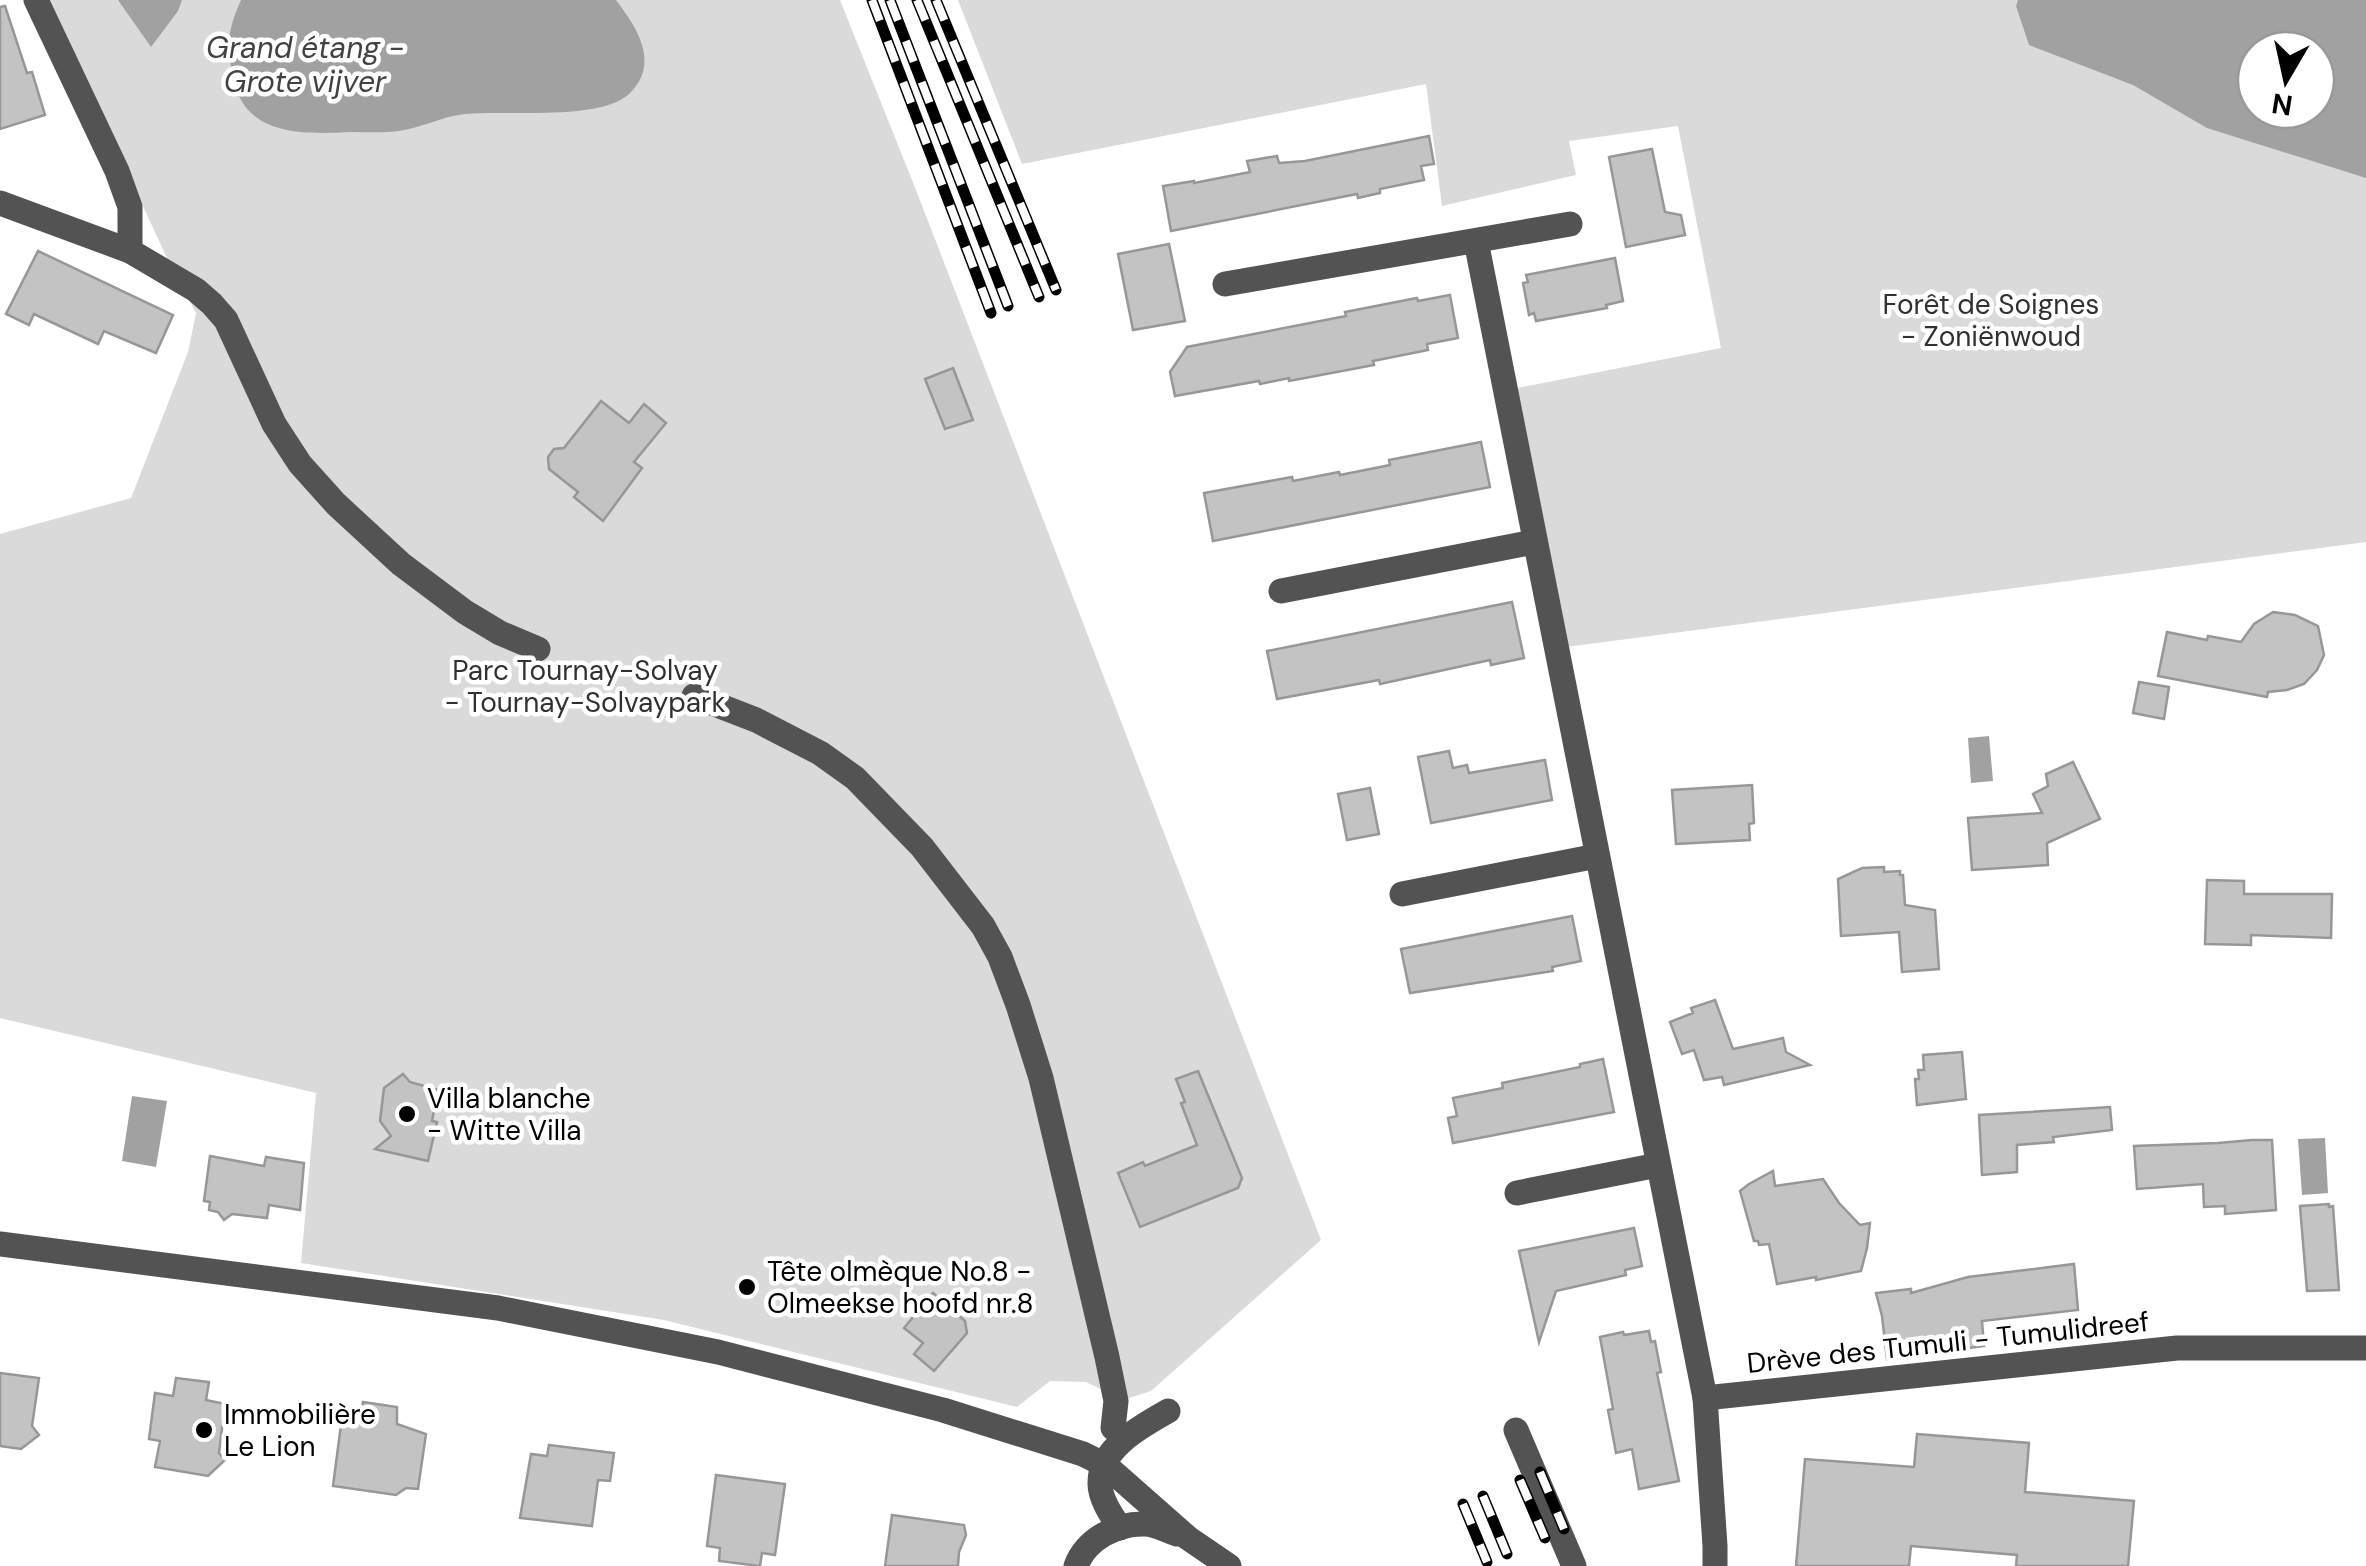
<svg xmlns="http://www.w3.org/2000/svg" width="2366" height="1566" font-family="'DM Sans',sans-serif">
<rect width="100%" height="100%" fill="#fff"/>
<g fill="#dadada" fill-rule="evenodd">
<polygon points="47,0 840,0 918,195 1321,1240 1151,1391 1123,1400 1086,1382 1050,1381 1017,1407 664,1320 301,1263 316,1093 0,1018 0,534 131,498 188,352 196,313 167,258"/>
<path d="M958,0H2366V542L1566,647L1517,388L1721,348L1678,126L1569,141L1576,175L1442,206L1426,84L1022,164ZM2256,50H2316V110H2256Z"/>
</g>
<g fill="#a1a1a1" fill-rule="evenodd">
<polygon points="118,0 182,0 178,11 151,47"/>
<path d="M241,0H616C637,28 661,63 629,94C601,121 505,110 465,114C443,116 421,128 399,131C384,133 368,132 353,132C306,134 247,138 234,81C226,47 227,31 241,0Z"/>
<path d="M2018,0H2366V178L2207,128L2133,85L2029,45L2016,6ZM2256,50H2316V110H2256Z"/>
<polygon points="1989,736 1993,781 1971,783 1968,738"/>
<polygon points="132,1096 167,1101 156,1167 122,1161"/>
<polygon points="2325,1138 2328,1193 2302,1195 2298,1139"/>
</g>
<g fill="#c3c3c3" stroke="#979797" stroke-width="2.5">
<polygon points="5,6 27,73 32,72 45,115 0,129 0,7"/>
<polygon points="1429,136 1434,164 1421,166 1424,180 1380,189 1380,193 1358,198 1357,194 1171,231 1163,186 1194,181 1194,183 1250,172 1247,161 1277,156 1279,163 1305,161"/>
<polygon points="1652,149 1665,212 1681,215 1685,235 1626,247 1609,157"/>
<polygon points="1169,244 1185,321 1133,330 1118,254"/>
<polygon points="38,251 173,315 156,353 104,331 98,344 34,314 29,325 6,314"/>
<polygon points="1615,258 1623,301 1606,305 1607,308 1536,321 1534,313 1529,315 1523,283 1528,282 1526,275"/>
<polygon points="1450,295 1458,338 1427,344 1428,350 1373,361 1374,365 1289,381 1289,378 1260,384 1259,381 1175,396 1170,372 1187,347 1346,316 1345,312 1417,298 1418,301"/>
<polygon points="953,368 973,420 945,429 925,379"/>
<polygon points="601,401 629,423 644,404 666,423 634,462 642,468 603,521 574,497 578,492 549,469 548,457 554,449 564,448"/>
<polygon points="1481,442 1490,487 1213,541 1204,493 1292,477 1293,481 1339,472 1340,475 1390,465 1389,460"/>
<polygon points="1512,602 1524,658 1491,665 1490,660 1380,684 1379,680 1277,699 1267,651"/>
<polygon points="2273,612 2295,615 2318,626 2324,655 2317,670 2304,684 2287,690 2268,692 2267,697 2158,676 2167,632 2207,640 2208,636 2241,642 2254,624"/>
<polygon points="2139,682 2169,687 2164,719 2133,713"/>
<polygon points="1449,751 1453,768 1467,765 1469,773 1545,760 1552,800 1431,823 1418,757"/>
<polygon points="2073,762 2100,819 2047,843 2048,865 1972,870 1968,818 2042,813 2033,794 2048,786 2046,774"/>
<polygon points="1752,785 1754,823 1749,824 1750,840 1676,844 1672,790"/>
<polygon points="1370,788 1379,834 1347,840 1338,794"/>
<polygon points="1884,867 1884,872 1900,871 1900,875 1903,875 1905,905 1935,910 1939,969 1902,972 1899,932 1841,936 1838,879 1862,868"/>
<polygon points="2207,880 2244,881 2244,894 2332,894 2331,938 2251,935 2251,945 2205,944"/>
<polygon points="1572,916 1581,961 1552,967 1553,971 1410,993 1401,949"/>
<polygon points="1715,1000 1733,1049 1783,1038 1786,1052 1810,1065 1724,1085 1722,1077 1704,1080 1694,1050 1682,1054 1670,1022 1693,1013 1691,1008"/>
<polygon points="1962,1052 1966,1099 1917,1105 1915,1079 1919,1079 1918,1070 1924,1070 1923,1055"/>
<polygon points="1603,1059 1614,1112 1453,1143 1448,1118 1457,1116 1453,1098 1503,1088 1502,1083 1580,1067 1580,1064"/>
<polygon points="1198,1071 1242,1178 1238,1188 1140,1227 1118,1173 1143,1162 1145,1166 1197,1145 1181,1103 1185,1102 1176,1079"/>
<polygon points="403,1074 410,1082 438,1090 432,1121 437,1122 428,1161 375,1149 391,1136 380,1121 384,1088"/>
<polygon points="2110,1107 2112,1130 2053,1137 2054,1142 2017,1145 2017,1172 1982,1175 1979,1115"/>
<polygon points="2252,1140 2272,1140 2276,1210 2225,1214 2225,1206 2204,1207 2203,1184 2137,1189 2134,1146 2218,1143"/>
<polygon points="210,1156 264,1166 266,1157 304,1163 300,1210 269,1205 267,1218 232,1214 224,1220 218,1212 209,1210 210,1202 204,1201"/>
<polygon points="1773,1171 1775,1186 1823,1179 1839,1203 1860,1225 1870,1223 1867,1248 1861,1271 1816,1280 1816,1277 1777,1284 1769,1244 1759,1245 1758,1241 1754,1241 1740,1191 1749,1184"/>
<polygon points="2329,1204 2329,1207 2333,1206 2339,1290 2307,1291 2300,1206"/>
<polygon points="1634,1228 1642,1266 1625,1270 1626,1275 1556,1291 1539,1342 1519,1251"/>
<polygon points="2074,1264 2078,1310 1982,1321 1984,1346 1887,1359 1882,1316 1876,1293 1911,1289 1911,1293 1968,1277"/>
<polygon points="933,1293 965,1321 967,1333 934,1371 914,1354 923,1343 904,1328"/>
<polygon points="1649,1331 1651,1342 1655,1341 1661,1372 1657,1373 1679,1481 1639,1489 1632,1449 1616,1453 1608,1410 1613,1409 1600,1337 1623,1332 1624,1335"/>
<polygon points="0,1373 39,1378 32,1426 39,1435 21,1449 0,1446"/>
<polygon points="176,1378 209,1382 206,1400 225,1404 219,1453 225,1460 208,1476 155,1467 160,1441 149,1439 155,1393 173,1396"/>
<polygon points="363,1402 397,1407 397,1424 426,1434 418,1489 406,1488 396,1495 333,1486 342,1417 360,1420"/>
<polygon points="1917,1434 2029,1443 2025,1492 2134,1501 2128,1566 2016,1566 2017,1555 1911,1546 1909,1566 1796,1566 1805,1459 1914,1467"/>
<polygon points="549,1445 614,1453 610,1481 598,1480 592,1526 520,1518 531,1454 547,1456"/>
<polygon points="716,1475 785,1484 775,1555 762,1553 760,1566 719,1561 720,1548 707,1546"/>
<polygon points="892,1515 964,1525 966,1535 959,1552 958,1566 885,1566"/>
</g>
<g fill="none" stroke-linecap="round" stroke-linejoin="round">
<polyline stroke="#d9d9d9" stroke-width="25" stroke-dasharray="25 12" stroke-linecap="butt" points="538,649 694,696"/>
<g stroke="#535353" stroke-width="25">
<polyline points="36,0 117,171 130,207 130,251"/>
<polyline points="0,203 130,251 196,290 212,304 226,320 274,424 300,464 336,504 401,564 465,612 500,633 538,649"/>
<polyline points="1476,241 1705,1398 1715,1546 1715,1566"/>
<polyline points="1225,284 1570,224"/>
<polyline points="1281,591 1534,542"/>
<polyline points="694,696 756,720 820,753 855,778 922,847 983,926 1000,957 1018,1005 1041,1078 1107,1357 1116,1401 1113,1428"/>
<polyline points="1402,894 1597,856"/>
<polyline points="1517,1193 1658,1165"/>
<polyline points="0,1244 498,1308 718,1352 943,1410 1083,1454 1105,1465 1188,1538 1229,1566"/>
<polyline points="1705,1398 2177,1348 2366,1348"/>
<polyline points="1516,1430 1574,1566"/>
<path d="M1120,1528C1112,1516 1100,1499 1100,1484C1099,1448 1142,1426 1168,1411"/>
<path d="M1076,1566C1086,1539 1117,1523 1145,1524C1155,1524 1167,1531 1177,1534"/>
</g>
<defs>
<g id="rail">
<polyline points="872,0 991,313"/>
<polyline points="890,0 1008,306"/>
<polyline points="917,0 1039,297"/>
<polyline points="936,0 1056,290"/>
<polyline points="1540,1472 1564,1529"/>
<polyline points="1520,1480 1545,1538"/>
<polyline points="1483,1496 1507,1554"/>
<polyline points="1463,1504 1487,1562"/>
</g>
</defs>
<use href="#rail" stroke="#000" stroke-width="11"/>
<use href="#rail" stroke="#fff" stroke-width="8" stroke-dasharray="22" stroke-linecap="butt"/>
</g>
<g fill="#000" stroke="#fff" stroke-width="4">
<circle cx="407" cy="1114" r="10"/>
<circle cx="747" cy="1287" r="10"/>
<circle cx="204" cy="1430" r="10"/>
</g>
<g text-anchor="middle" stroke-width="9" stroke-linejoin="round" paint-order="stroke">
<g font-size="28" fill="#313131" stroke="#fff">
<text x="1991" y="314">Forêt de Soignes<tspan x="1991" dy="32">- Zoniënwoud</tspan></text>
<text x="585" y="680">Parc Tournay-Solvay<tspan x="585" dy="32">- Tournay-Solvaypark</tspan></text>
</g>
<g font-size="28" fill="#000" stroke="#fff" text-anchor="start">
<text x="427" y="1108">Villa blanche<tspan x="427" dy="32">- Witte Villa</tspan></text>
<text x="767" y="1281">Tête olmèque No.8 -<tspan x="767" dy="32">Olmeekse hoofd nr.8</tspan></text>
<text x="224" y="1424">Immobilière<tspan x="224" dy="32">Le Lion</tspan></text>
</g>
<g font-size="28" fill="#000" stroke="#fff">
<text transform="translate(1948 1342) rotate(-6)" y="10">Drève des Tumuli - Tumulidreef</text>
</g>
<g font-size="30" font-style="italic" fill="#424242" stroke="#fff">
<text x="305" y="58">Grand étang -<tspan x="305" dy="34">Grote vijver</tspan></text>
</g>
</g>
<g transform="translate(2286 80) rotate(189)"><circle r="48" fill="#ffffff" stroke="#999999" stroke-width="2.5"/>
<path d="M0-8L18 38L0 25L-18 38Z" fill="#000000"/>
<text y="-15" font-size="28" font-weight="bold" text-anchor="middle" fill="#000000">N</text>
</g>
</svg>
